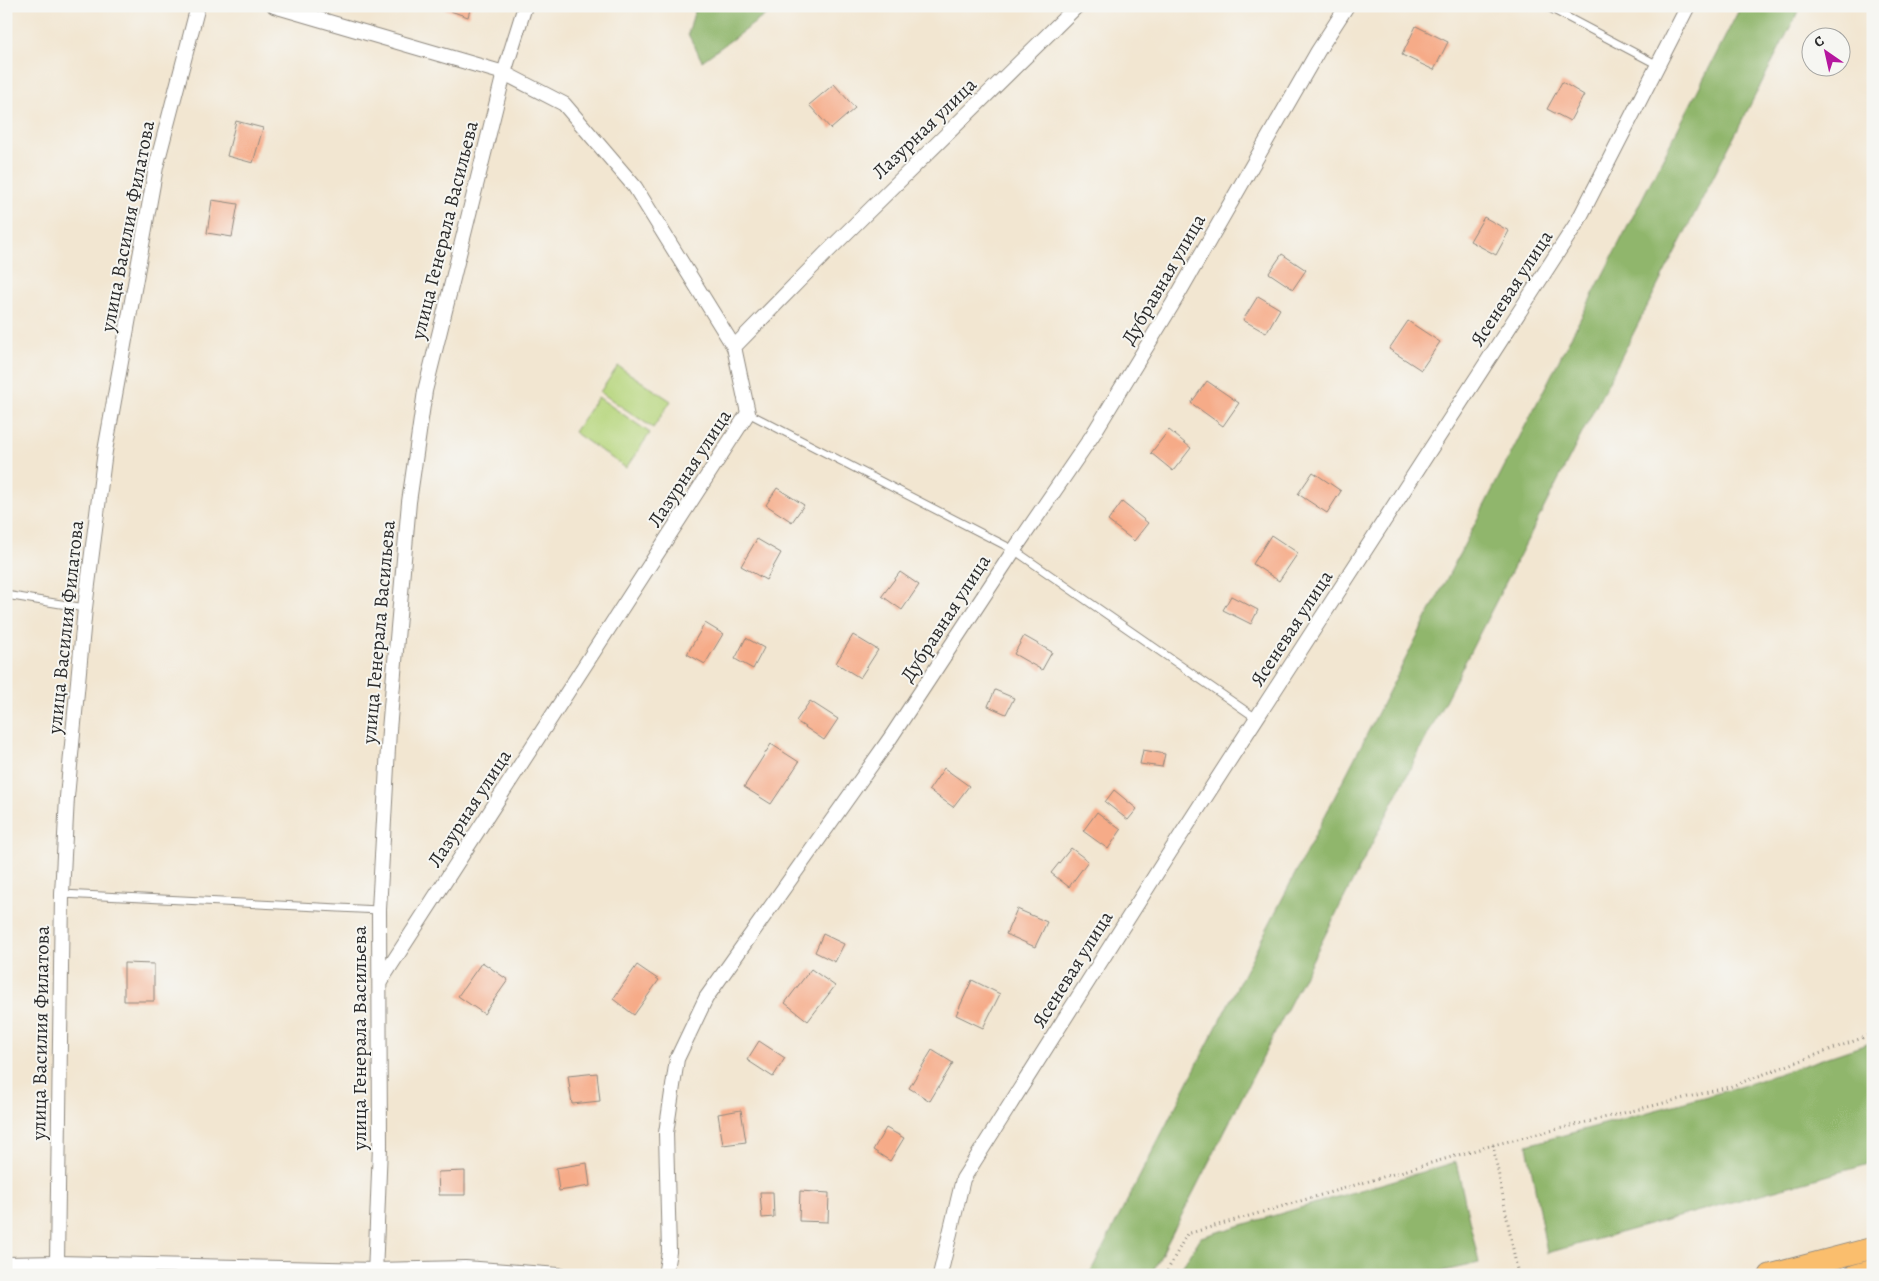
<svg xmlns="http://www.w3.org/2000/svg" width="1879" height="1281" font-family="Alegreya,serif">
<rect width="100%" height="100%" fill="#f6f6f2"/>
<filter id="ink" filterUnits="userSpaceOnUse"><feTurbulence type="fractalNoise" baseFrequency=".02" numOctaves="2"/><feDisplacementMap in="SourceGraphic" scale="10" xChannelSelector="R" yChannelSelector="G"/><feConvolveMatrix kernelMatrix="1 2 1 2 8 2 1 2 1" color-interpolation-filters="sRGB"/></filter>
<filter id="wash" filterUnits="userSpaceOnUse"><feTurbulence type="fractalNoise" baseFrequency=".0096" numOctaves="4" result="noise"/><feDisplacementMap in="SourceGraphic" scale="20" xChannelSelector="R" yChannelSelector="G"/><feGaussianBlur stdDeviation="1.12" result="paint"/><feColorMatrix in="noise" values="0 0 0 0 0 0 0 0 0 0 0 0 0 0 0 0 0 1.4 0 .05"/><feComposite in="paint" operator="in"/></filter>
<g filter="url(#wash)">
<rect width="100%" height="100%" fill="#f2e6d1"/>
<g fill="#b6d57c" stroke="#708054">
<polygon points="618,366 671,401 653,428 600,392"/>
<polygon points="598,397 650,433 626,468 574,432"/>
</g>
<g fill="#90b66c" stroke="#5e704c">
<polygon points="696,6 778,6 702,61 688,34"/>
<polygon points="1741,6 1801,6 1151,1275 1089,1275"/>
<polygon points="1873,1042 1873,1163 1547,1253 1527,1145 1733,1089"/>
<polygon points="1456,1162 1479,1263 1426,1275 1177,1275 1201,1237"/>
</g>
<g id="blocks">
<g fill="#f6ab88">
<polygon points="436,6 471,6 468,17"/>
<polygon points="1416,26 1448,42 1434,70 1402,55"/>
<polygon points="1562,82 1584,95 1570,121 1547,109"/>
<polygon points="834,84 855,108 831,129 809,105"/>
<polygon points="236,121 263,128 253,163 227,156"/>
<polygon points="212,200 238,204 232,237 207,233"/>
<polygon points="1484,217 1509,231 1496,255 1470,241"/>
<polygon points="1282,254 1306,270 1293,289 1269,273"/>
<polygon points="1258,296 1280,309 1266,333 1243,320"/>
<polygon points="1408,321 1440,342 1421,370 1389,349"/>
<polygon points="1207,381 1239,403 1223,426 1191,403"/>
<polygon points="1169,430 1191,448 1173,471 1151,453"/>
<polygon points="1313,472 1341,491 1327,513 1298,494"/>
<polygon points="777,488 804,505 792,522 766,505"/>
<polygon points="1122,502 1148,523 1134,541 1108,521"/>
<polygon points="1271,535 1298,553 1279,581 1253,564"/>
<polygon points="757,539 781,553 766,580 741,566"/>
<polygon points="900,572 919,585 902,610 882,596"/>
<polygon points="1231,596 1258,610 1251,624 1223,610"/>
<polygon points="705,623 723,634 705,664 687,654"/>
<polygon points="853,635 878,650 860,678 836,663"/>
<polygon points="1024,636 1052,652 1042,670 1014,654"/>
<polygon points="746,638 764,648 753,669 735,659"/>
<polygon points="995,690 1014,698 1006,714 988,706"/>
<polygon points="810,701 838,719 824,740 796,721"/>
<polygon points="771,744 799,762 771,804 744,787"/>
<polygon points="1143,750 1165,754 1162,767 1140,764"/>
<polygon points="944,768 969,786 953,807 929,790"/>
<polygon points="1114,790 1137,809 1128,820 1105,802"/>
<polygon points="1097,812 1121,830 1108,849 1083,831"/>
<polygon points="1071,848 1088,861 1069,887 1051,873"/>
<polygon points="1017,909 1047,922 1035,947 1006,934"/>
<polygon points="823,934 844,944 835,962 815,952"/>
<polygon points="482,962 508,980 484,1014 458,996"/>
<polygon points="124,963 154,964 154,1001 124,1001"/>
<polygon points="637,965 659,980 634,1015 613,999"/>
<polygon points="811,969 835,986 808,1021 785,1003"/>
<polygon points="972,980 1000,994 983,1028 956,1015"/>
<polygon points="759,1041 785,1058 773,1077 747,1060"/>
<polygon points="932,1050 953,1063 930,1101 909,1088"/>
<polygon points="597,1073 600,1101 572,1104 568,1076"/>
<polygon points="741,1110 746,1142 723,1145 718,1114"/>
<polygon points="886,1128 904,1138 890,1161 873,1150"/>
<polygon points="587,1163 590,1186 559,1191 556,1168"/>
<polygon points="465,1171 465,1195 439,1195 438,1172"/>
<polygon points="800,1191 829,1193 828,1222 799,1221"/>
<polygon points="760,1192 773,1192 774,1217 762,1218"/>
</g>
</g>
</g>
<g filter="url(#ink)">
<use href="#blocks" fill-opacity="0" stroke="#8e887e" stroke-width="1"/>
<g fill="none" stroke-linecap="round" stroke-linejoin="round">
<defs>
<g id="lane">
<polyline points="1546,6 1658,65"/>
<polyline points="748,413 1014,550 1256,718"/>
<polyline points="6,595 85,608"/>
<polyline points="62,894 379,910"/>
</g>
<g id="street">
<polyline points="274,6 504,73 564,104 635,187 734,347 748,413 380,982"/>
<polyline points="734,347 825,254 1077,6"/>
<polyline points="57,1263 62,894 67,797 85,608 105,451 156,167 198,6"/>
<polyline points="6,1264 57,1263 375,1270 465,1268 559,1275"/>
<polyline points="375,1275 380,1146 379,910 389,730 409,502 425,391 504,73 525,6"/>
<polyline points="665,1275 669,1252 666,1133 677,1059 706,998 889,740 1014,550 1092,436 1172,305 1318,51 1347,6"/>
<polyline points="940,1275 963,1179 1170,852 1578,221 1688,6"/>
</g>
<g id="primary">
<polyline points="1770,1275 1873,1248"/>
<polyline points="1855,1275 1873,1270"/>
</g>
</defs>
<use href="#lane" stroke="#8e887e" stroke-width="9"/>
<use href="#street" stroke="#8e887e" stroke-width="16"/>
<use href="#primary" stroke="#8e887e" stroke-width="23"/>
<g stroke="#8e887e" stroke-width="3" stroke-dasharray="1 4" stroke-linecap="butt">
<polyline points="1493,1145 1518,1275"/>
<polyline points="1165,1275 1187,1234 1493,1145 1729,1087 1873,1034"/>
</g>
<use href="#lane" stroke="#fff" stroke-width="7"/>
<use href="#street" stroke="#fff" stroke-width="14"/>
<use href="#primary" stroke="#fabe6d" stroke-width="21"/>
</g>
</g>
<g text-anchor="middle" stroke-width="4" stroke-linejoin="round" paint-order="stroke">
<g font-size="20" fill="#2b2b2b" stroke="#f6f6f2">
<text transform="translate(924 128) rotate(-44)" y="7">Лазурная улица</text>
<text transform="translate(127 226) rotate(-79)" y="7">улица Василия Филатова</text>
<text transform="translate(444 230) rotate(-76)" y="7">улица Генерала Васильева</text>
<text transform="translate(1163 279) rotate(-60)" y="7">Дубравная улица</text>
<text transform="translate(1511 288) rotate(-57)" y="7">Ясеневая улица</text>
<text transform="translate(689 468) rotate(-57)" y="7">Лазурная улица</text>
<text transform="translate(945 618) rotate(-57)" y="7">Дубравная улица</text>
<text transform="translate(65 627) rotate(-84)" y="7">улица Василия Филатова</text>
<text transform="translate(1291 628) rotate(-57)" y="7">Ясеневая улица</text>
<text transform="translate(378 632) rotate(-85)" y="7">улица Генерала Васильева</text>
<text transform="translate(469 808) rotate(-57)" y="7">Лазурная улица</text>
<text transform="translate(1072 969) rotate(-58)" y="7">Ясеневая улица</text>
<text transform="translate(40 1033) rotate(-89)" y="7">улица Василия Филатова</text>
<text transform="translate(359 1038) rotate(-90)" y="7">улица Генерала Васильева</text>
</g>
</g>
<rect width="1879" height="1281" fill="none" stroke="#f6f6f2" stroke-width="25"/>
<g transform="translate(1826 52) rotate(326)"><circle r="24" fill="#f6f6f2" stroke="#a5a5a2"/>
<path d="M0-4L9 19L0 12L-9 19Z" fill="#b5179e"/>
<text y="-8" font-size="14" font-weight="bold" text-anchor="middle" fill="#2b2b2b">С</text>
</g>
</svg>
